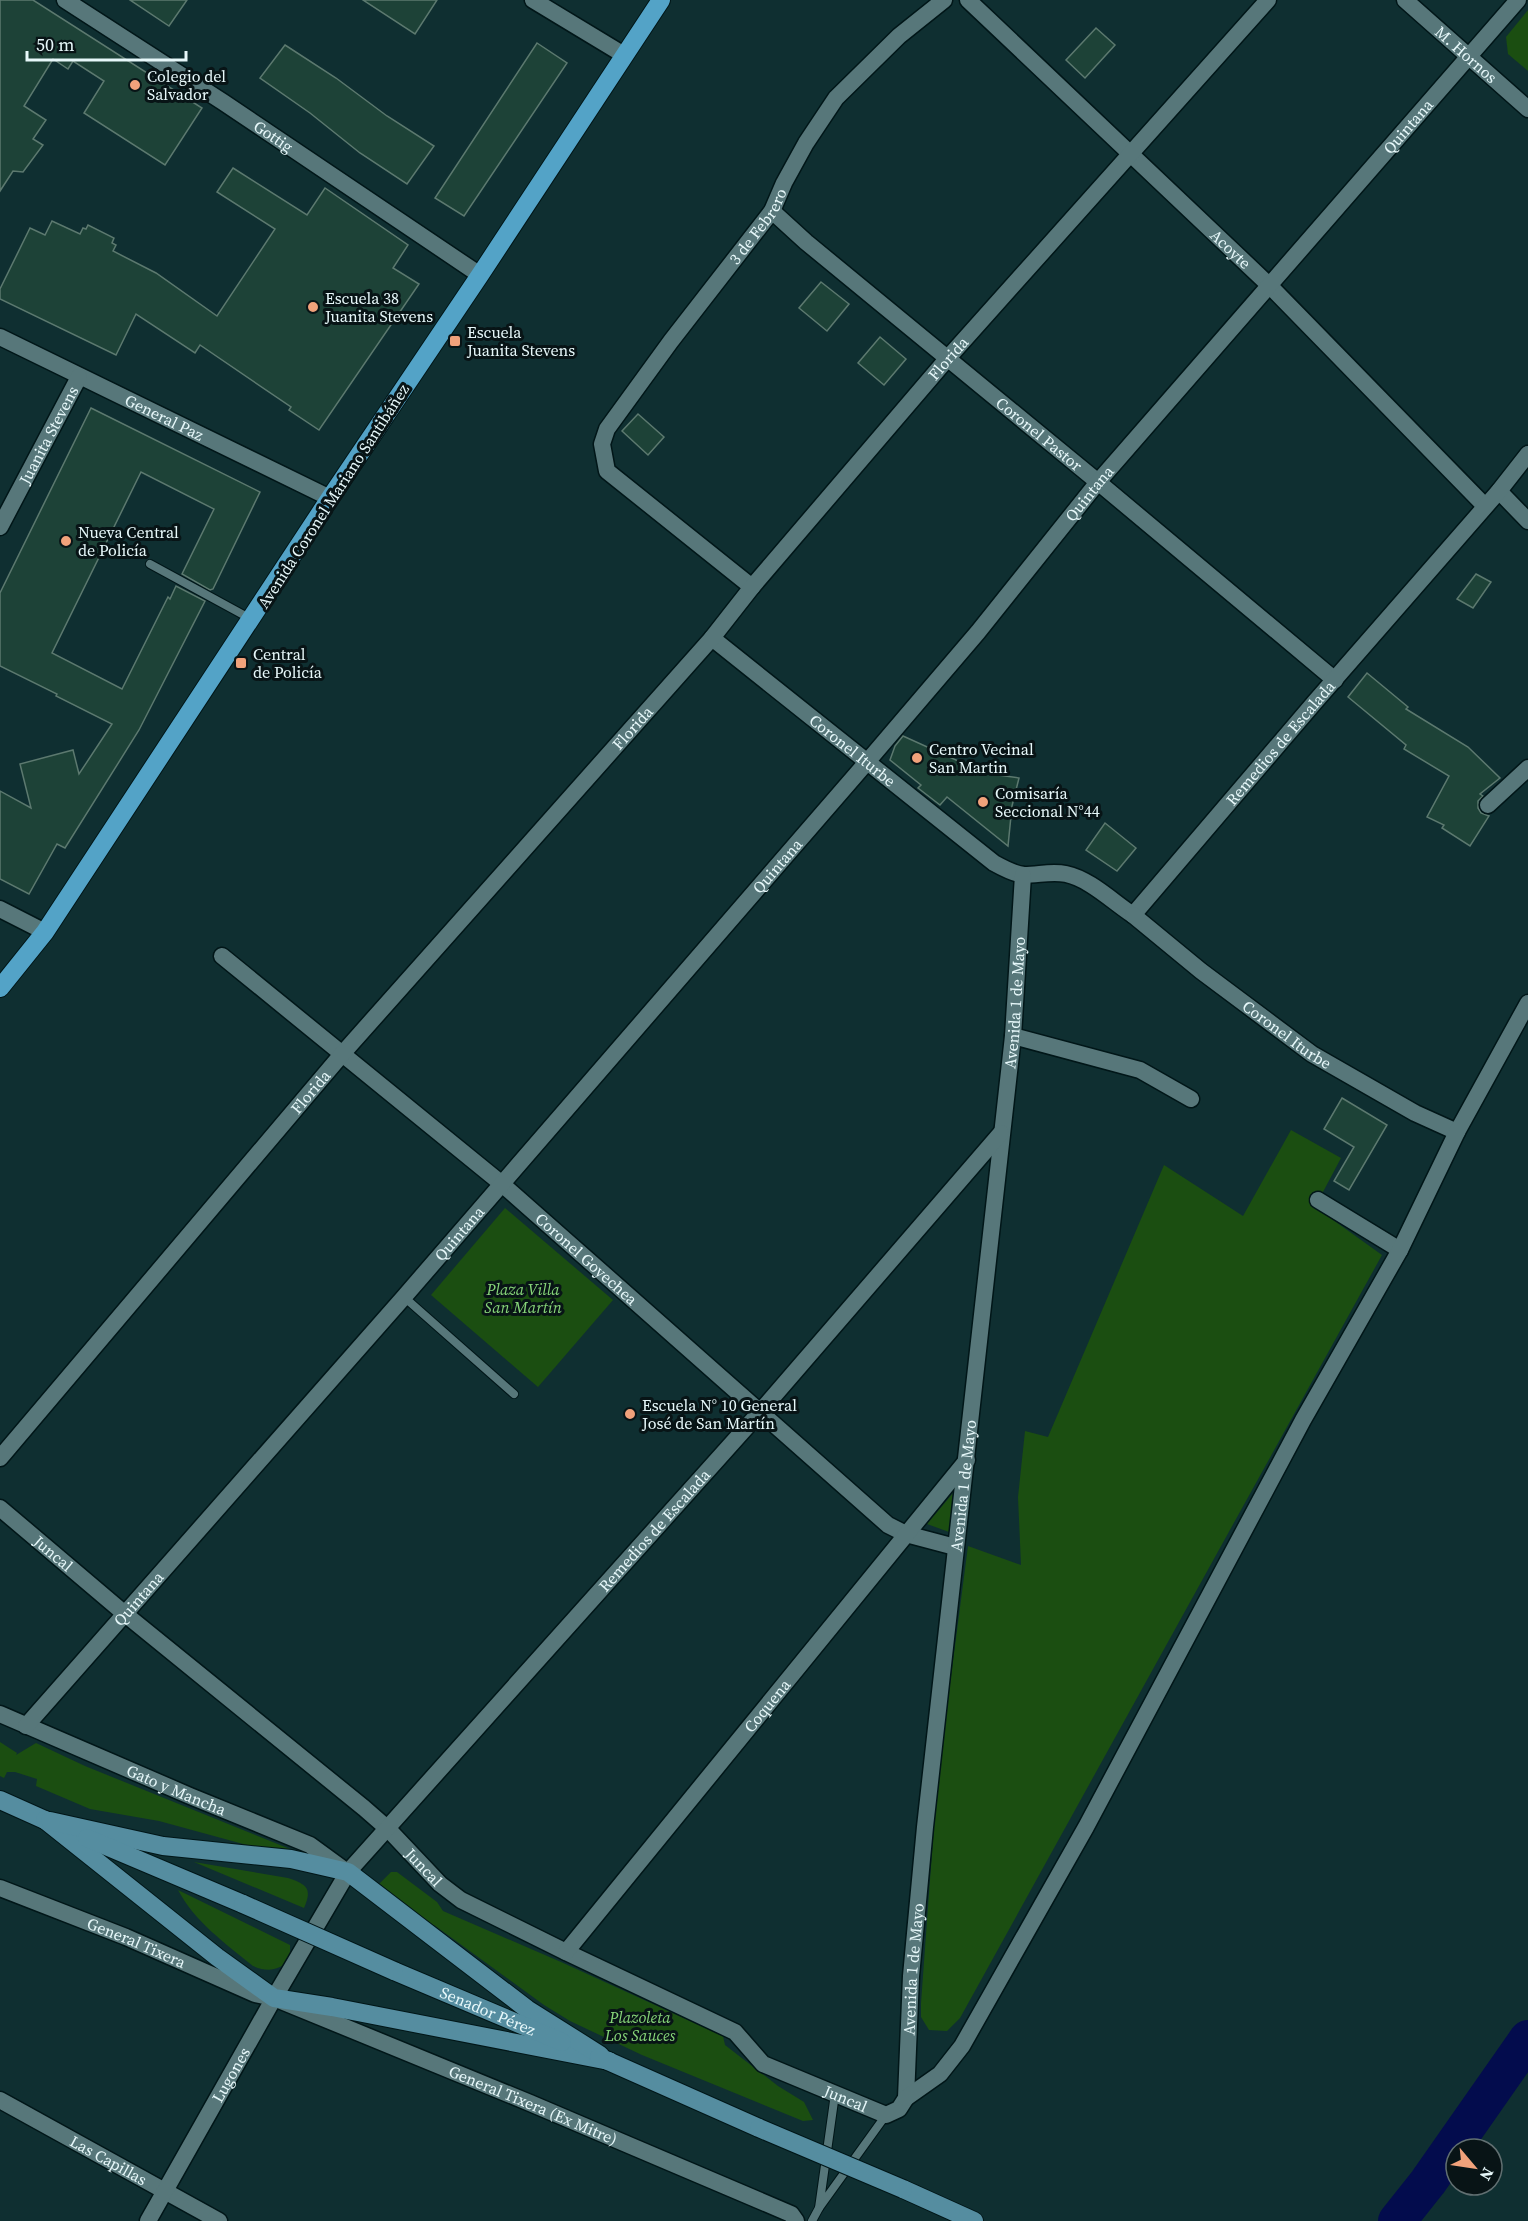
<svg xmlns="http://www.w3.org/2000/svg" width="1528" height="2221" font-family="'Source Serif 4',serif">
<rect width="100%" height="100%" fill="#0f2f31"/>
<g fill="#1b4e11">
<polygon points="1528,10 1528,71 1508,54 1506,37"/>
<polygon points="1291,1130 1341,1158 1315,1207 1382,1255 960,2018 947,2031 929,2030 921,2017 921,2003 937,1784 968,1546 1021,1565 1018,1497 1025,1431 1048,1437 1164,1165 1243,1216"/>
<polygon points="505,1208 613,1300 538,1387 431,1295"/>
<polygon points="953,1493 949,1532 927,1524"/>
<polygon points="0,1732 0,1742 17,1753 16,1755 36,1743 85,1766 295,1851 291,1857 159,1821 90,1809 36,1786 37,1779 15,1772 7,1772 4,1778 0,1776"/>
<path d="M194,1862L288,1878C306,1884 313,1888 304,1908Z"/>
<polygon points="391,1872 397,1872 437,1902 443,1911 561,1962 723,2036 725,2045 778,2086 804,2102 813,2120 803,2121 642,2055 570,2021 544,2005 434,1925 426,1926 377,1888 380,1883"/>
<path d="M178,1890L290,1945V1960C278,1971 267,1972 253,1966C225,1943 195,1922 178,1890Z"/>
</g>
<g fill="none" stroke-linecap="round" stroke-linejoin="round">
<polyline stroke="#030c4d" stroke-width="38" points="1397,2221 1428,2182 1528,2039"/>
</g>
<g fill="#1d4237" stroke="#5c796f" stroke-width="1.5">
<polygon points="0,0 33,0 202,108 165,165 84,113 104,81 73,61 68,69 53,59 24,106 46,120 33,139 43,145 23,172 13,171 0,191"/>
<polygon points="130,0 187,0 169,26"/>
<polygon points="363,0 437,0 415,34"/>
<polygon points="1096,28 1115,45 1085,78 1066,60"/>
<polygon points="537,43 567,63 464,216 435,198"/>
<polygon points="285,45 336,78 387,116 434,146 407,184 360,153 310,113 260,78"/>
<polygon points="233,168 307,215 325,188 408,245 393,268 419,284 319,430 289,410 291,407 200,345 195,353 136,314 116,355 0,299 0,289 30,228 45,235 52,221 80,234 83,228 86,229 88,225 114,238 112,243 116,245 113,251 156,273 217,316 275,229 217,192"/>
<polygon points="821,282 849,304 827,331 799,308"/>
<polygon points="880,337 906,359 884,385 858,363"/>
<polygon points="91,408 260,492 213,589 210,590 182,574 214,509 141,472 52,653 122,689 168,597 170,599 176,586 205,601 139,730 65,848 57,844 29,894 0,879 0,791 31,808 20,764 73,750 79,774 112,724 56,696 57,694 0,666 0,593"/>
<polygon points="638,414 664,437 648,455 622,431"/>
<polygon points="1476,574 1491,582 1473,608 1457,599"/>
<polygon points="1367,673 1408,707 1406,709 1468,747 1500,778 1480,794 1483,796 1478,801 1478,808 1481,813 1489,816 1470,846 1442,828 1444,825 1427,817 1449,776 1404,749 1406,745 1348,697"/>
<polygon points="903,736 967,765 991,774 1019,778 1012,806 1008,846 947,797 940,805 918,788 921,785 890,760 895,746"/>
<polygon points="1105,823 1136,848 1117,871 1086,850"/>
<polygon points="1342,1098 1387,1125 1349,1190 1334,1181 1354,1147 1324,1129"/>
</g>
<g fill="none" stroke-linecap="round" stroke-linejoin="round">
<defs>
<g id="lane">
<polyline points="150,564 251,619"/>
<polyline points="404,1297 514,1394"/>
<polyline points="835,2094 819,2208 886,2115"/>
<polyline points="812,2221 819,2208"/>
</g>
<g id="street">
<path id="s1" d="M65,0L223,102L480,275"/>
<polyline points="533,0 624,55"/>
<path id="s2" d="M968,0L1270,286L1485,506"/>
<path id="s3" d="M1405,0L1528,109"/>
<path id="s4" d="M772,211L806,242L1098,482L1335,680"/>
<path id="s5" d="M0,337L330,498"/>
<polyline points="1499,491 1528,521"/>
<path id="s6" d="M0,527L79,377"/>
<path id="s7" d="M752,587L607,471L602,444L607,429L671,341L772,211L784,183L806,143L836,98L899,36L944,0"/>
<path id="s8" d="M712,638L994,863C1003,868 1014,874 1024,875C1039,875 1051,871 1066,874C1090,879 1113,902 1133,915L1314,703L1499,491L1528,454"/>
<polyline points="1488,805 1528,768"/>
<polyline points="0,909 45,932"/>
<path id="s9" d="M1133,915L1201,971L1312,1054L1415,1113L1457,1132"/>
<path id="s10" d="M222,956L502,1184L888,1525L906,1534L955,1547"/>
<polyline points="1013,1036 1140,1070 1191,1099"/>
<polyline points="1318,1200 1400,1250"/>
<path id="s11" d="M0,1458L343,1053L712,638L752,587L947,359L1268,0"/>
<path id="s12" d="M0,1508L125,1614L364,1808L388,1829L440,1884L461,1900L566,1952L735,2032L763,2064L886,2115L899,2109L906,2098L911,1976L925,1827L1013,1036L1023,875"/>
<path id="s13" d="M0,1714L190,1796L310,1845L347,1872"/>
<path id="s14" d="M26,1726L404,1297L867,762L978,632L1098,482L1518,0"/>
<path id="s15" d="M0,1888L126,1937L255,1994L274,1998L530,2103L791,2214L796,2221"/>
<path id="s16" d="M566,1952L967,1460"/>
<polyline points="906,2098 940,2074 962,2046 1086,1827 1303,1420 1400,1250 1457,1132 1528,1003"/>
<path id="s17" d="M0,2100L219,2221"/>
<path id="s18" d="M148,2221L274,1998L348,1872L760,1412L1001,1133"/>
</g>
<g id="secondary">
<polyline points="0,1800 56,1825"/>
<polyline points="45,1820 217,1957 274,1998 332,2007 609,2061"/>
<polyline points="50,1821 163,1846 291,1859 348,1872 527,2009 600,2055"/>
<polyline points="87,1838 243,1904"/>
<path id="s19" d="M394,1971L562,2042"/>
<polyline points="599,2057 759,2128"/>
<polyline points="903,2189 974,2221"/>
</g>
<polyline id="primary" points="0,988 45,932 330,498 480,275 661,0"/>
</defs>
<use href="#lane" stroke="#011618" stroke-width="10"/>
<use href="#street" stroke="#011618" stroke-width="19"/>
<use href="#secondary" stroke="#011618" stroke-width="20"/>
<use href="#primary" stroke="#011618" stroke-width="20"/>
<use href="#lane" stroke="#57777a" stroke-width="8"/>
<use href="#street" stroke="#57777a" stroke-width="16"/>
<use href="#secondary" stroke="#558da0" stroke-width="18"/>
<use href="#primary" stroke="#53a3c7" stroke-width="18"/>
<defs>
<g id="secondary-bridge">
<polyline points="243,1904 394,1971"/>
<polyline points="759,2128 903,2189"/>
</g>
</defs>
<use href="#secondary-bridge" stroke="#011618" stroke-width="20" stroke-linecap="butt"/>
<use href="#secondary-bridge" stroke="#558da0" stroke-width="18"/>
</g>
<g fill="#f1a27b" stroke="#081416" stroke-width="2">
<circle cx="135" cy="85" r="6"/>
<circle cx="313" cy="307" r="6"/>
<rect x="449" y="335" width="12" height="12" rx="3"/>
<circle cx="66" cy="541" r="6"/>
<rect x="235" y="657" width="12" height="12" rx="3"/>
<circle cx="917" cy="758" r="6"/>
<circle cx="983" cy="802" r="6"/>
<circle cx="630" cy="1414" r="6"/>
</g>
<g text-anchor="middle" stroke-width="6" stroke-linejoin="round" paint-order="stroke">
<g font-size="16" fill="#e7f8fa" stroke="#081416">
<text dy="6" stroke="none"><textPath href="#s3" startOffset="82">M. Hornos</textPath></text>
<text dy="6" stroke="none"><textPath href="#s14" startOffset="2114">Quintana</textPath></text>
<text dy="6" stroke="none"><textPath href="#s1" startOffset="249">Gottig</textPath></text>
<text dy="6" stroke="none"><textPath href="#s7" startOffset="482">3 de Febrero</textPath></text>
<text dy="6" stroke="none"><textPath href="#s2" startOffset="362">Acoyte</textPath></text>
<text dy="6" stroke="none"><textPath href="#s11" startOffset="1452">Florida</textPath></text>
<text dy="6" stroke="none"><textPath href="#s5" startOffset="183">General Paz</textPath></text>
<text dy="6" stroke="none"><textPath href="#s4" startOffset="348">Coronel Pastor</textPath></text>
<text dy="6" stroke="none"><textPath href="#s6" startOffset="104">Juanita Stevens</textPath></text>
<text dy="6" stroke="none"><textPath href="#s14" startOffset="1628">Quintana</textPath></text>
<text transform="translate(333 496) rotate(-57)" y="6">Avenida Coronel Mariano Santibáñez</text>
<text dy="6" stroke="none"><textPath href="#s11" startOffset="966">Florida</textPath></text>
<text dy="6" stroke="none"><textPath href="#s8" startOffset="741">Remedios de Escalada</textPath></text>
<text dy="6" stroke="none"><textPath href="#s8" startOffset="180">Coronel Iturbe</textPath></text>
<text dy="6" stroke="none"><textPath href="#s14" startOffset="1142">Quintana</textPath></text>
<text dy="6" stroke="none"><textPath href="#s12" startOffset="2214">Avenida 1 de Mayo</textPath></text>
<text dy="6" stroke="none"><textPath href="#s9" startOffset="195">Coronel Iturbe</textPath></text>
<text dy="6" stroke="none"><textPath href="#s11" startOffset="480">Florida</textPath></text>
<text dy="6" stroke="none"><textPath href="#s14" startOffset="656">Quintana</textPath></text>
<text dy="6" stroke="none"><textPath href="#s10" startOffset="474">Coronel Goyechea</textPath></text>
<text dy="6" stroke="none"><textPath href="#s12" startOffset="1728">Avenida 1 de Mayo</textPath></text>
<text dy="6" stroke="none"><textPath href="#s18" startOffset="861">Remedios de Escalada</textPath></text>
<text dy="6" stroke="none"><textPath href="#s12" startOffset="70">Juncal</textPath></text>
<text dy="6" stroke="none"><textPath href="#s14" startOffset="170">Quintana</textPath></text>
<text dy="6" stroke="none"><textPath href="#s16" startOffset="318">Coquena</textPath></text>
<text dy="6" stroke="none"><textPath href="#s13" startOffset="192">Gato y Mancha</textPath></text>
<text dy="6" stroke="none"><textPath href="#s12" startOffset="556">Juncal</textPath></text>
<text dy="6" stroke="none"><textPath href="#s15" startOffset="147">General Tixera</textPath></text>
<text dy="6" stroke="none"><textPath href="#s12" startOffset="1242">Avenida 1 de Mayo</textPath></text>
<text dy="6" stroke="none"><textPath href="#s19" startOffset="102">Senador Pérez</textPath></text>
<text dy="6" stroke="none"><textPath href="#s18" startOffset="168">Lugones</textPath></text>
<text dy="6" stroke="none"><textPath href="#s12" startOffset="1042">Juncal</textPath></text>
<text dy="6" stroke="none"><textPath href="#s15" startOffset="576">General Tixera (Ex Mitre)</textPath></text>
<text dy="6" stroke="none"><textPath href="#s17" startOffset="124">Las Capillas</textPath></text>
</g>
<g font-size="16" fill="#e7f8fa" stroke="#081416" text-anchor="start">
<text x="147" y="82">Colegio del<tspan x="147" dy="18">Salvador</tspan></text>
<text x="325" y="304">Escuela 38<tspan x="325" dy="18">Juanita Stevens</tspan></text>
<text x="467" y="338">Escuela<tspan x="467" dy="18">Juanita Stevens</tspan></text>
<text x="78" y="538">Nueva Central<tspan x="78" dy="18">de Policía</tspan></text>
<text x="253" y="660">Central<tspan x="253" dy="18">de Policía</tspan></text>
<text x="929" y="755">Centro Vecinal<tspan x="929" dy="18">San Martin</tspan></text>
<text x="995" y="799">Comisaría<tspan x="995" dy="18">Seccional N°44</tspan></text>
<text x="642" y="1411">Escuela N° 10 General<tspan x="642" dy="18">José de San Martín</tspan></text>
</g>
<g font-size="16" font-style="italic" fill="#87d579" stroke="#081416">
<text x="523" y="1295">Plaza Villa<tspan x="523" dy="18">San Martín</tspan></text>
<text x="640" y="2023">Plazoleta<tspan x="640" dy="18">Los Sauces</tspan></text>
</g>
</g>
<g transform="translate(1474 2167) rotate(119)"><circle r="28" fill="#081416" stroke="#616f71" stroke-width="1.5"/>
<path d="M0-4.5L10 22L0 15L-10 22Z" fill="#f1a27b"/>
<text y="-9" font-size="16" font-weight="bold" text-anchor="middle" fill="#e7f8fa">N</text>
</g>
<path d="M27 51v9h159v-9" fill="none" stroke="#e7f8fa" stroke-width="3"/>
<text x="36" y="51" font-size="18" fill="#e7f8fa" stroke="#081416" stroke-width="4.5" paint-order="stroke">50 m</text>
</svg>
